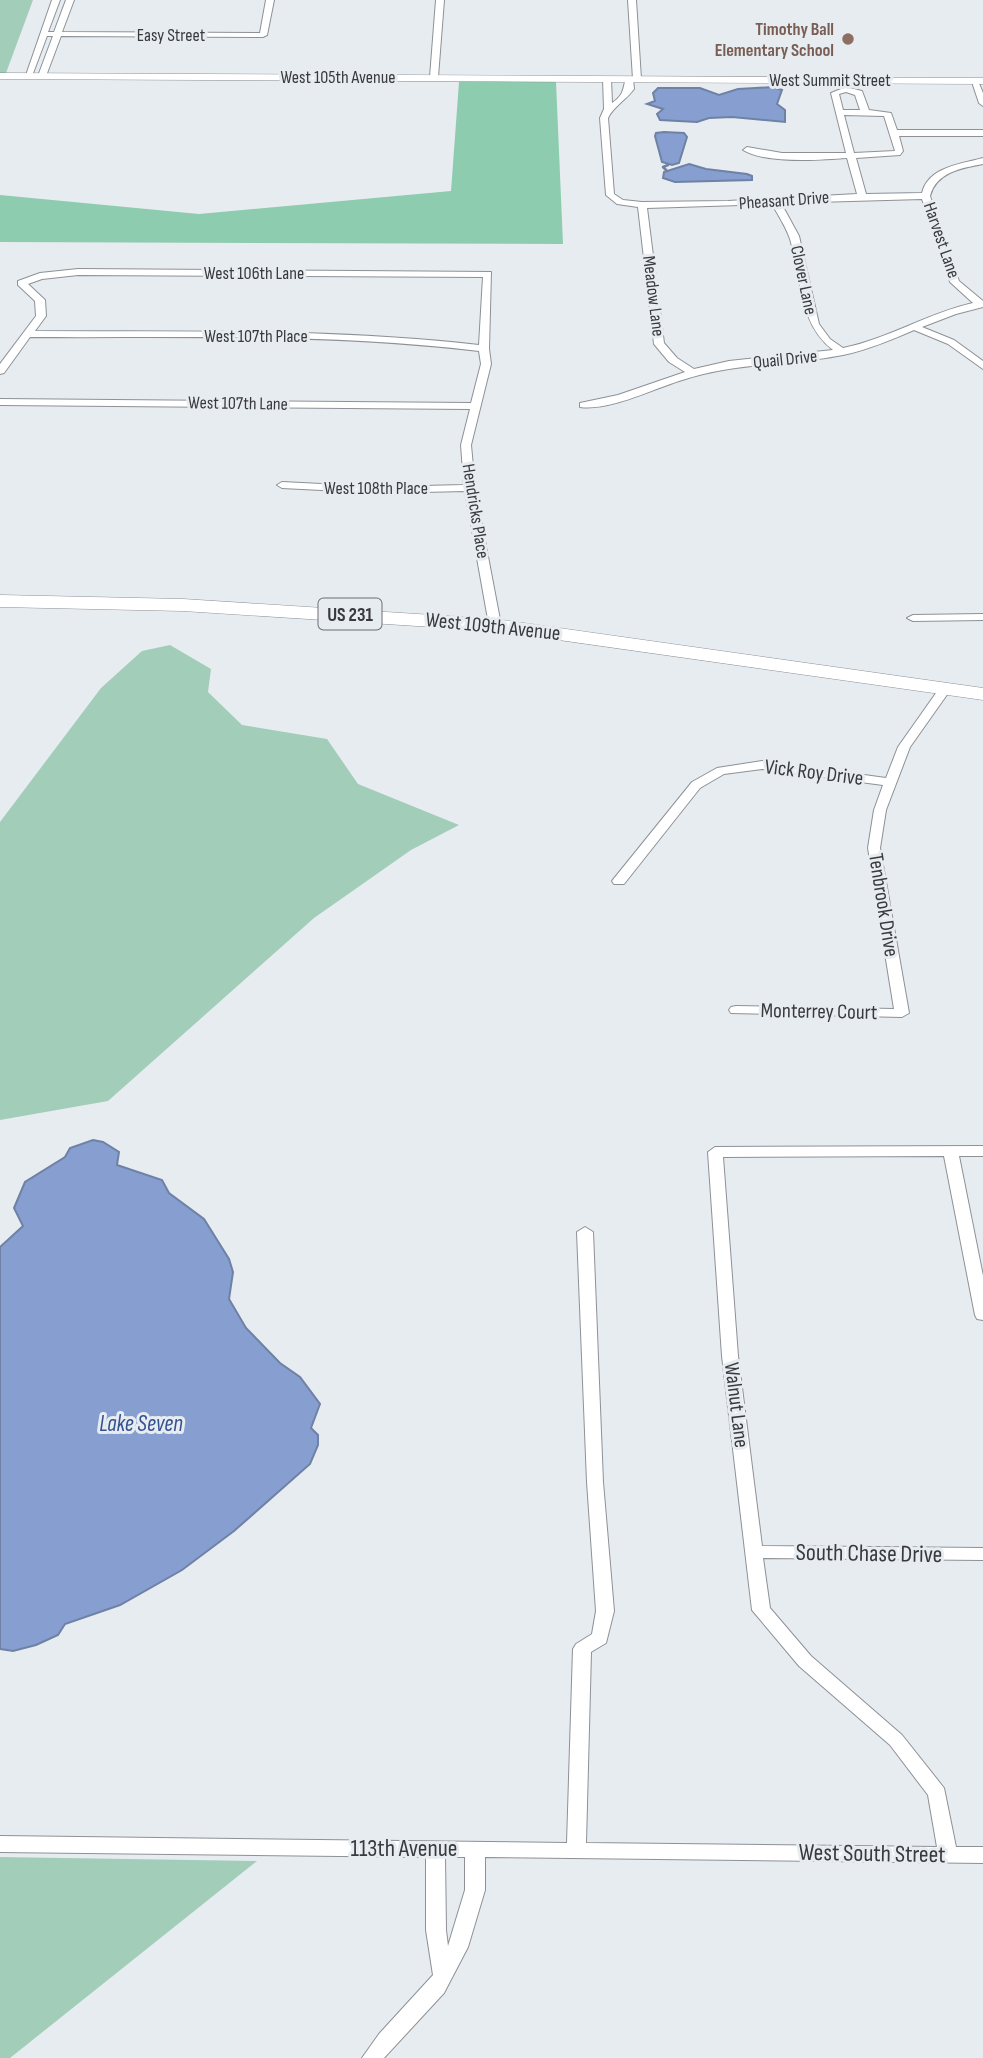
<svg xmlns="http://www.w3.org/2000/svg" width="983" height="2058" font-family="'Sofia Sans Condensed',sans-serif">
<rect width="100%" height="100%" fill="#e7ecf1"/>
<g fill="#a2cdb8">
<polygon points="0,0 33,0 6,73 0,73"/>
<polygon points="170,645 211,669 208,692 242,725 327,739 358,784 459,825 411,850 314,918 108,1101 0,1120 0,822 101,688 142,651"/>
<polygon points="0,1857 257,1861 10,2058 0,2058"/>
</g>
<polygon fill="#8dccae" points="459,82 556,82 563,244 0,242 0,195 199,214 451,191"/>
<g fill="#869fd0" stroke="#6f81a4" stroke-width="2">
<polygon points="773,87 782,90 777,104 785,110 785,122 732,117 709,118 697,122 660,120 657,114 663,109 647,104 655,101 653,93 658,88 700,88 719,95 738,89"/>
<polygon points="664,132 684,133 687,137 679,163 672,165 662,162 655,136 656,133"/>
<polygon points="689,164 706,169 747,174 752,176 752,180 675,182 663,178 664,172"/>
<polygon points="93,1140 103,1142 119,1152 117,1165 162,1180 169,1193 204,1219 229,1259 233,1272 229,1299 246,1328 280,1363 300,1377 320,1404 311,1428 318,1435 318,1445 310,1464 234,1531 182,1570 120,1605 65,1624 58,1635 36,1645 13,1651 0,1649 0,1247 23,1226 14,1208 25,1182 65,1157 70,1148"/>
</g>
<g fill="none" stroke-linecap="round" stroke-linejoin="round">
<polyline stroke="#6f81a4" stroke-width="2.5" points="667,171 663,167 668,165"/>
<defs>
<g id="minor">
<polygon points="52,0 60,0 48,32 54,32 66,0 74,0 62,32 260,33 266,0 274,0 267,35 263,37 61,36 46,76 42,78 38,76 53,36 47,36 32,76 25,78"/>
<polygon points="436,0 444,0 438,77 434,79 430,77"/>
<path d="M628,0H636L641,79L637,81L633,79L634,89C626,100 613,107 608,118L614,194L623,200L642,202L728,201L857,194L847,158C819,160 766,164 743,150L747,147L782,153H846L831,93L846,87L862,91L869,110L891,113L897,130H983V136H899L903,151L900,155L856,158L866,194L922,193C928,167 961,164 983,158V164C962,168 936,172 930,196L959,281L983,301V307L956,314L922,327L954,340L983,361V369L948,344L914,330C891,340 867,350 843,355C787,366 734,362 679,381C651,390 609,411 580,407V403L618,395L685,372L669,362L654,344L638,207L617,204L606,195L600,118L604,109L603,79L607,77L611,79L612,103C624,95 623,89 626,77L633,79ZM846,92L855,95L860,110H843L839,94ZM844,115L884,116L895,151L854,153ZM922,199L950,282L973,303C928,313 888,339 843,348L830,339L819,324L799,236L781,203ZM772,204C778,215 786,227 790,239C802,279 798,323 833,350L729,361L694,369L677,358L664,343L647,208Z"/>
<polygon points="971,79 978,81 983,93 983,106 979,103"/>
<path d="M78,269L491,272L489,349L491,364L471,445L475,488L501,625L499,627H491L489,625L465,491L381,493L282,488L277,485L282,482L381,487L464,485L461,445L470,409L0,405V399L471,403L481,364L479,351C330,333 180,338 30,337L4,373L0,374V364L36,316L35,301L18,285V281L40,273ZM78,275L483,277L479,345C332,328 183,332 35,331L46,316L45,300L28,284L42,279Z"/>
<polygon points="983,614 983,620 913,621 907,618 913,615"/>
<polygon points="945,685 951,689 910,747 886,810 880,848 909,1013 902,1017 731,1013 729,1010 731,1007 736,1006 894,1009 868,848 874,810 883,785 762,769 724,774 700,788 624,884 614,884 612,881 692,782 717,768 762,761 886,778 898,747 941,686"/>
<path d="M983,1146V1156H959L983,1276V1320L977,1319L975,1315L944,1156L723,1157L738,1356L762,1546L983,1548V1560L763,1558L770,1608L811,1656L902,1735L944,1788L956,1847H983V1863L485,1857V1890L468,1947L444,1993L384,2058H362L379,2034L433,1975L426,1930V1857L0,1852V1836L567,1843L573,1649L576,1644L592,1634L596,1611L587,1482L577,1232L585,1227L593,1232L603,1482L614,1611L606,1643L591,1652L586,1843L937,1847L928,1795L890,1745L799,1666L752,1610L722,1356L708,1152L715,1147ZM445,1857H465V1890L448,1946L446,1930Z"/>
</g>
<polygon id="tertiary" points="0,73 983,78 983,84 0,79"/>
<polygon id="primary" points="0,595 183,599 495,619 983,688 983,700 495,631 183,611 0,607"/>
</defs>
<use href="#minor" stroke="#8d9196" stroke-width="2"/>
<use href="#tertiary" stroke="#8d9196" stroke-width="1"/>
<use href="#primary" stroke="#8d9196" stroke-width="1"/>
<use href="#minor" fill="#fff" fill-rule="evenodd"/>
<use href="#tertiary" fill="#fff" fill-rule="evenodd"/>
<use href="#primary" fill="#fff" fill-rule="evenodd"/>
</g>
<circle fill="#8d6e63" stroke="#e7ecf1" stroke-width="2.5" cx="848" cy="39" r="7"/>
<g text-anchor="middle" stroke-width="6" stroke-linejoin="round" paint-order="stroke">
<g font-size="18" font-weight="bold" fill="#785e54" stroke="#e7ecf1" text-anchor="end">
<text x="834" y="35">Timothy Ball<tspan x="834" dy="21">Elementary School</tspan></text>
</g>
<g font-size="18" fill="#383a3c" stroke="#e7ecf1">
<text x="171" y="41">Easy Street</text>
<text x="338" y="83">West 105th Avenue</text>
<text x="830" y="86">West Summit Street</text>
<text transform="translate(784 200) rotate(-4)" y="6">Pheasant Drive</text>
<text transform="translate(942 240) rotate(71)" y="6">Harvest Lane</text>
<text x="254" y="279">West 106th Lane</text>
<text transform="translate(804 280) rotate(78)" y="6">Clover Lane</text>
<text transform="translate(654 296) rotate(83)" y="6">Meadow Lane</text>
<text x="256" y="342">West 107th Place</text>
<text transform="translate(785 359) rotate(-6)" y="6">Quail Drive</text>
<text transform="translate(238 403) rotate(1)" y="6">West 107th Lane</text>
<text x="376" y="494">West 108th Place</text>
<text transform="translate(476 511) rotate(81)" y="6">Hendricks Place</text>
</g>
<rect fill="#e7ecf1" stroke="#6c6f72" stroke-width="2" x="318.5" y="598.5" width="63" height="31" rx="5"/>
<g font-size="19" font-weight="bold" fill="#383a3c">
<text x="350" y="621">US 231</text>
</g>
<g font-size="21" fill="#383a3c" stroke="#e7ecf1">
<text transform="translate(493 626) rotate(6)" y="7">West 109th Avenue</text>
<text transform="translate(814 772) rotate(7)" y="7">Vick Roy Drive</text>
<text transform="translate(884 905) rotate(81)" y="7">Tenbrook Drive</text>
<text transform="translate(819 1011) rotate(1)" y="7">Monterrey Court</text>
<text transform="translate(737 1405) rotate(83)" y="7">Walnut Lane</text>
</g>
<g font-size="23" font-style="italic" fill="#33518f" stroke="#e7ecf1">
<text x="141" y="1431">Lake Seven</text>
</g>
<g font-size="24" fill="#383a3c" stroke="#e7ecf1">
<text transform="translate(869 1553) rotate(1)" y="8">South Chase Drive</text>
<text x="404" y="1856">113th Avenue</text>
<text transform="translate(872 1853) rotate(1)" y="8">West South Street</text>
</g>
</g>
</svg>
